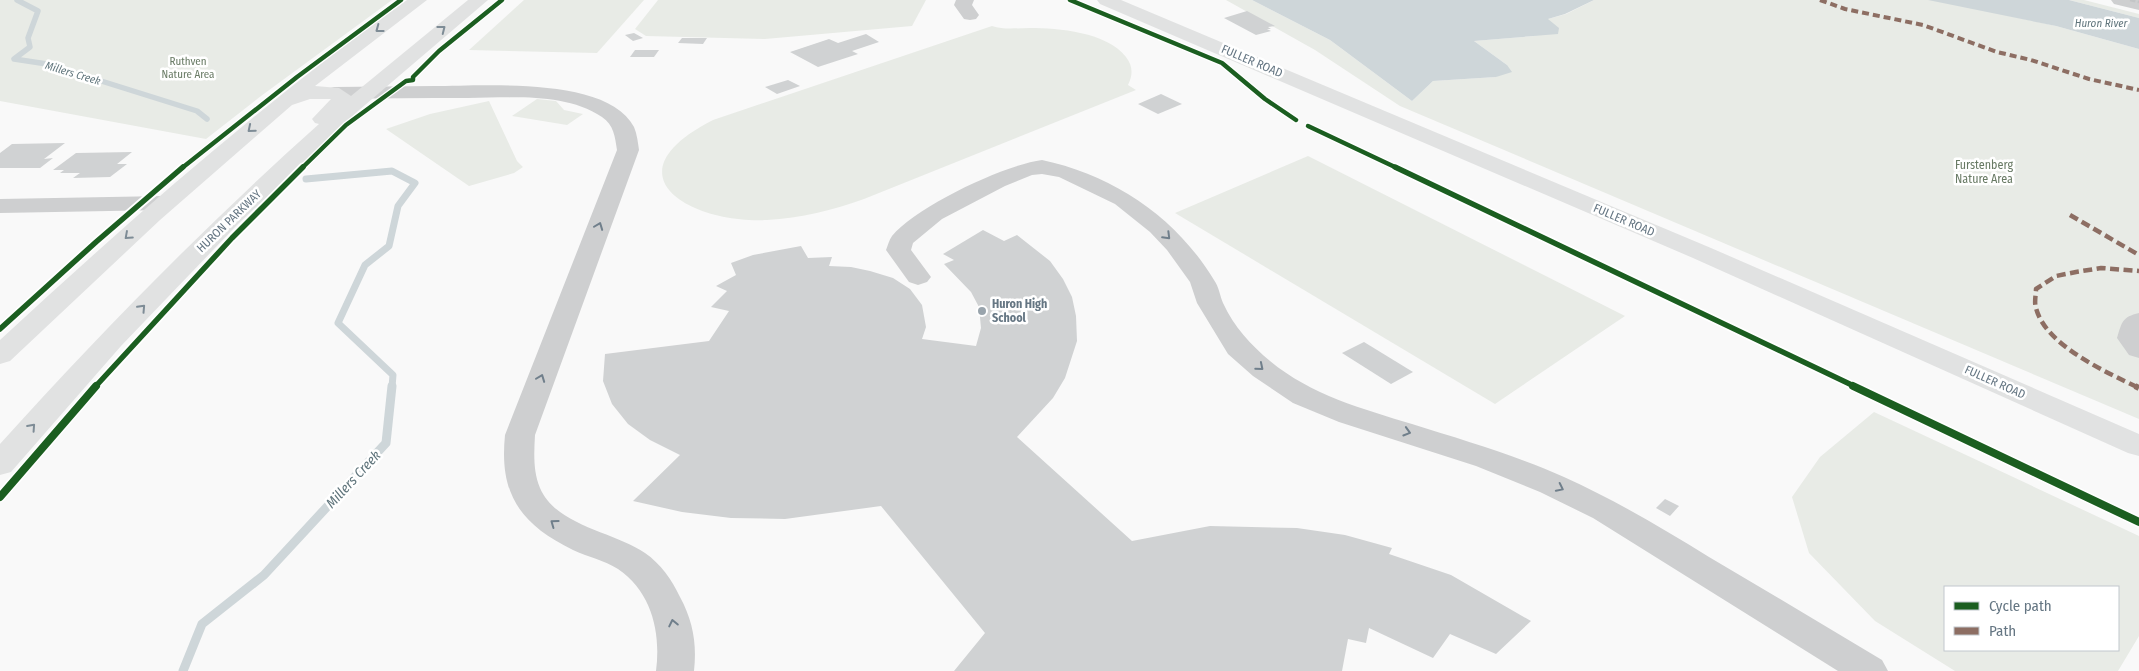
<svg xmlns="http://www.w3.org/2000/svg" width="2139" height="671" font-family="'Fira Sans Condensed',sans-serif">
<rect width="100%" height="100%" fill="#f9f9f9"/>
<g fill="#e8ebe6" fill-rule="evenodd">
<polygon points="0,0 392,0 261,96 206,139 0,101"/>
<polygon points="524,0 644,0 597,53 469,50"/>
<polygon points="658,0 926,0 912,26 765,39 646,36 635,29"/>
<polygon points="1226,0 1252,0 1330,40 1412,101 1433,81 1496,77 1507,65 1474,41 1534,36 1548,19 1566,14 1594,0 1936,0 2056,26 2139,49 2139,419 1400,106 1315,50"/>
<polygon points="2069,0 2084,0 2139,14 2139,18"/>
<path d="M992,26C1004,30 1017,28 1030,28C1058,28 1107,32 1126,57C1133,66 1133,75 1128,85L1136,90L864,199C833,210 801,218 767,220C691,224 605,175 713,120Z"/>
<polygon points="537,99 556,101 564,110 583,114 567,125 512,116"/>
<polygon points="489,101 517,161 523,167 514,173 469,186 386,129 430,114"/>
<polygon points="1308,156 1625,316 1495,404 1175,213"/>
<path d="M1874,412L2139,536V636L2118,671H1955L1875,621L1809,553L1792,497L1820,457ZM2118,587V650H1945V587Z"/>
</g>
<g fill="#ced6d9">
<polygon points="1252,0 1594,0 1565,14 1548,19 1559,28 1558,34 1474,41 1507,65 1512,72 1496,77 1433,81 1412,101 1330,40"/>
<polygon points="1928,0 2069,0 2139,18 2139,49 2056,26"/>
</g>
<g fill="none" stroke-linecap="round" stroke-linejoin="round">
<polyline stroke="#ced6d9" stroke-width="5.5" points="17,0 38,11 28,38 30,47 14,59 47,64 197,111 207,119"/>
<polyline stroke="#ced6d9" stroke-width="7" points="306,179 392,171 415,183 398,206 389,246 365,265 338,323 393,375 392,387"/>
<polyline stroke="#ced6d9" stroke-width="9" points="183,671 202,624 264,575 386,443 392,386"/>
</g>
<g fill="#d0d2d3">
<polygon points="1247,11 1275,26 1268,27 1271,29 1267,29 1271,31 1256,35 1224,18"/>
<polygon points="634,33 643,38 633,41 625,35"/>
<polygon points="866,34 879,42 852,51 858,54 818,67 790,52 829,39 838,43"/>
<polygon points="682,38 707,38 703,44 678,43"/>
<polygon points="635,50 659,50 654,57 630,57"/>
<polygon points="788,80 800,86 777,94 765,87"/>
<polygon points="1161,94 1182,104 1158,114 1138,104"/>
<polygon points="65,143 44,159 53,158 40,168 0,168 0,153 12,144"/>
<polygon points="132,152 117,164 127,164 110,177 73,178 80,173 60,173 64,170 53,170 76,153"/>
<polygon points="983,230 1004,241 1017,235 1050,261 1063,279 1072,297 1076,316 1077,341 1065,378 1053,398 1017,437 1132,541 1210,526 1297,528 1345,535 1392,548 1389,554 1451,575 1531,621 1496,654 1450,634 1433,658 1369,628 1366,643 1348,639 1342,671 954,671 985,633 881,506 785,519 731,518 682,512 633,501 680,455 650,440 628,424 612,404 603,381 605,354 709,341 729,311 711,307 727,291 716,286 736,275 731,263 753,255 801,246 808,258 832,257 829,266 851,267 870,271 893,278 910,289 922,305 926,327 922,339 976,346 981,328 979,307 971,292 944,264 954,260 943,254"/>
<polygon points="1364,342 1413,372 1391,384 1342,353"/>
<polygon points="1665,499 1679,506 1670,516 1656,508"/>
</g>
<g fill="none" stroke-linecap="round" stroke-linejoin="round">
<g fill="#cecfd0" fill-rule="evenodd">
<polygon points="956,0 974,0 972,5 979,15 976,19 970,20 964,19 954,5"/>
<polygon points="2111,0 2139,0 2139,10 2114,4"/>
<path d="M434,86C484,86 608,76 634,127C637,134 638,143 639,150L535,435C534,453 533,471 540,488C556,526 615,532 645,553C661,564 672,580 680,597C693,621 697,644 694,671H656C661,633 652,592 618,569C604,560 588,557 573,550C520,524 499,494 505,435L617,150C615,137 614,125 602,117C564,92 511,98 468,98C423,98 379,98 334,99L327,97L324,93L327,89L334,87Z"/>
<path d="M1042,160C1113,175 1176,217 1214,280C1219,287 1220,296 1223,303C1234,327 1251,345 1270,361C1311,395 1363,409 1412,424C1463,440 1515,455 1564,477C1615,500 1662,528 1709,557C1767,591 1825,626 1882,660L1888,671H1838L1593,518L1540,492L1476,466L1339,422L1293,403L1253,376L1228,354L1197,303L1190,282L1167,250L1150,232L1115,204L1059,177L1042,174L1032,175L1005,186L942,219L913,243L911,250L931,277L927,282L918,285L909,282L886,250C888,245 889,240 892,236C917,206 1004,165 1042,160Z"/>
<polygon points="164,196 172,198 176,203 172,208 164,210 0,213 0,199"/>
<path d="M2139,313V358L2129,355L2117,338C2122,322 2122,317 2139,313Z"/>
</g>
<g fill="#e1e2e2" fill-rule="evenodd">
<path d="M407,0H427L315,86L339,88L351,96L468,0H488L358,111L237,225L121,346L11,472L0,475V444C101,332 206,225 319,124L315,123L312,119L331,99H310L292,105L160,220L10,361L0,364V340C130,220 262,103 407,0Z"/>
<polygon points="1097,0 1121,0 1711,248 2139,434 2139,456 2128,453 1693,258 1100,4"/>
</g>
<polyline stroke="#c3c5c6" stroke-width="2.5" stroke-dasharray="5.5 2.5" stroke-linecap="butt" points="2130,0 2139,2"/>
<polyline stroke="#8d6e63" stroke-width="4" stroke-dasharray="7 4" stroke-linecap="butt" points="1820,0 1845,9 1923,25 1997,52 2031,60 2089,79 2139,90"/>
<g stroke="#8d6e63" stroke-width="4.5" stroke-dasharray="9 4.5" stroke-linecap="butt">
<polyline points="2070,215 2139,255"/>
<path d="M2137,387C2106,372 2045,345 2036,308C2034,302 2036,295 2036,289L2056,276L2076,272L2101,268L2139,271"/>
</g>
<polyline stroke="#8d6e63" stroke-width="6" stroke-dasharray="12 6" stroke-linecap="butt" points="2135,386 2139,388"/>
<defs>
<g id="cycleway-far2">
<polyline points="1070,0 1222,63 1265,99 1296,120"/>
<polyline points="1308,126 1397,168"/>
<polyline points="182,168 297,77 401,0"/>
<polyline points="302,168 346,125 406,81 413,80 413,77 439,51 502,0"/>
</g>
<g id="cycleway-far1">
<polyline points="1395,167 1856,387"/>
<polyline points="0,329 96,242 183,167"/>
<polyline points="95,387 232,238 303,167"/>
</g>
<g id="cycleway">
<polyline points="1853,386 2139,522"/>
<polyline points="0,497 96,386"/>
</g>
</defs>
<use href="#cycleway-far2" stroke="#fff" stroke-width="7"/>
<use href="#cycleway-far1" stroke="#fff" stroke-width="9"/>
<use href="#cycleway" stroke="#fff" stroke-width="11"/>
<use href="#cycleway-far2" stroke="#1b5e20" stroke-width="4.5"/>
<use href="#cycleway-far1" stroke="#1b5e20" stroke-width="5.5"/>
<use href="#cycleway" stroke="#1b5e20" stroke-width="8"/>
</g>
<defs><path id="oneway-chevron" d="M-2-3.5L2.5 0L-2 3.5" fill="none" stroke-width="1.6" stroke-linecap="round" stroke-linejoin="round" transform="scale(1.25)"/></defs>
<g stroke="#7e8c96">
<use href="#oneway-chevron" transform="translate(379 29) rotate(143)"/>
<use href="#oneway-chevron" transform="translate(442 29) rotate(-38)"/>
<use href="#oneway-chevron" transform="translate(251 129) rotate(140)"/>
<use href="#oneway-chevron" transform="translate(128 236) rotate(138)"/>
<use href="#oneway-chevron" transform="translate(142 308) rotate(-47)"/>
<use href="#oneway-chevron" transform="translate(32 427) rotate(-48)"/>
</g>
<g stroke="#707f8b">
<use href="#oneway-chevron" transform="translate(599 226) rotate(-69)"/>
<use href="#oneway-chevron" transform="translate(1167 236) rotate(45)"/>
<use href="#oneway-chevron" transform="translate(1260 367) rotate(40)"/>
<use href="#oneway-chevron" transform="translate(541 378) rotate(-69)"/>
<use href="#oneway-chevron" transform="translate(1407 432) rotate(17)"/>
<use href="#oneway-chevron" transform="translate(1560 488) rotate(26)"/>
<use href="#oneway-chevron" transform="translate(554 523) rotate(-144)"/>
<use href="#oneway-chevron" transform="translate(673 623) rotate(-102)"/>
</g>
<circle fill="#99a4ac" stroke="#fff" stroke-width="2" cx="982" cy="311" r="5"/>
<g text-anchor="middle" stroke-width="5" stroke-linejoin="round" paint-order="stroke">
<g font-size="11" font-style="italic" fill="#60757c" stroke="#fff">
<text x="2101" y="27">Huron River</text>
<text transform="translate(73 73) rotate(17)" y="4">Millers Creek</text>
</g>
<g font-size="11" fill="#687a64" stroke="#fff">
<text x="188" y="65">Ruthven<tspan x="188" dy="13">Nature Area</tspan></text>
</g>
<g font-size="12" fill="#657683" stroke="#fff">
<text transform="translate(1252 61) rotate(23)" y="4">FULLER ROAD</text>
<text transform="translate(1624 220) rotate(23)" y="4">FULLER ROAD</text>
<text transform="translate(229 221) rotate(-44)" y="4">HURON PARKWAY</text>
<text transform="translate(1995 382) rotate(24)" y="4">FULLER ROAD</text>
</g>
<g font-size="12" fill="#687a64" stroke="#fff">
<text x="1984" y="169">Furstenberg<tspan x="1984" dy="14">Nature Area</tspan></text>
</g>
<g font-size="12" font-weight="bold" fill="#657683" stroke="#fff" text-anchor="start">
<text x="992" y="308">Huron High<tspan x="992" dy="14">School</tspan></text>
</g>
<g font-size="14" font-style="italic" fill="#60757c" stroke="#fff">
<text transform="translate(353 479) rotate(-47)" y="5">Millers Creek</text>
</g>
</g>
<rect x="1944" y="586" width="175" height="65" fill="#ffffff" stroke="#c1c8cd"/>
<rect x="1954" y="602" width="25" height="8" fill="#1b5e20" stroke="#c1c8cd"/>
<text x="1989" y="611" font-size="15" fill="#657683">Cycle path</text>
<rect x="1954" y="627" width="25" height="8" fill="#8d6e63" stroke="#c1c8cd"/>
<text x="1989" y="636" font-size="15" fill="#657683">Path</text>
</svg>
